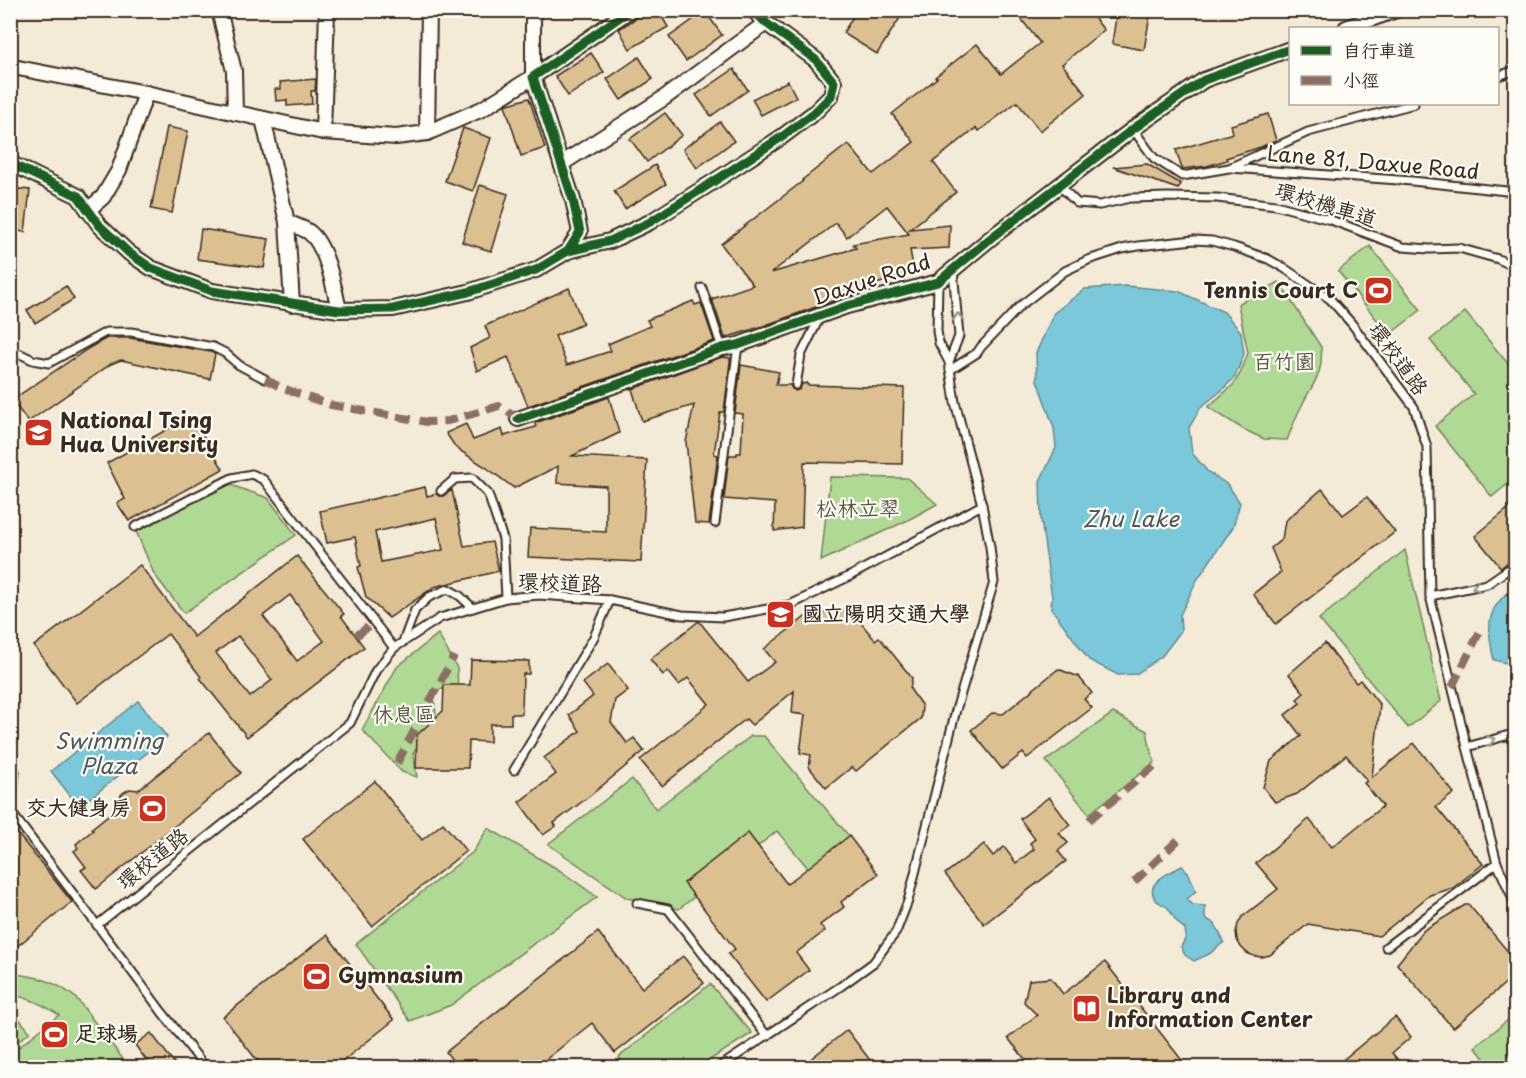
<svg xmlns="http://www.w3.org/2000/svg" width="1526" height="1078" font-family="'Playpen Sans','LXGW WenKai TC',sans-serif">
<rect width="100%" height="100%" fill="#f3ead8"/>
<filter id="ink" filterUnits="userSpaceOnUse"><feTurbulence type="fractalNoise" baseFrequency=".0167" numOctaves="2"/><feDisplacementMap in="SourceGraphic" scale="12" xChannelSelector="R" yChannelSelector="G"/><feConvolveMatrix kernelMatrix="1 2 1 2 8 2 1 2 1" color-interpolation-filters="sRGB"/></filter>
<g filter="url(#ink)">
<g fill="#b0d995" stroke="#76825a" stroke-width="1.5">
<polygon points="1370,246 1421,310 1389,335 1338,271"/>
<path d="M1279,282L1321,347C1324,374 1313,383 1302,405C1296,416 1292,428 1287,440L1264,439L1243,429L1208,407L1233,385L1241,372L1248,353L1238,304Z"/>
<polygon points="1465,312 1515,372 1515,478 1492,497 1435,426 1474,394 1430,340"/>
<polygon points="830,477 907,478 937,504 908,520 821,561"/>
<polygon points="228,484 268,498 296,535 184,613 154,574 136,531"/>
<polygon points="1405,550 1441,701 1408,728 1319,619"/>
<polygon points="438,634 457,668 458,688 433,690 437,723 413,753 417,777 402,772 362,730 397,667"/>
<polygon points="1113,713 1147,731 1151,752 1155,762 1089,814 1046,761"/>
<polygon points="751,736 764,736 849,836 818,880 777,831 679,909 627,898 548,844 632,779 656,809"/>
<polygon points="488,828 559,870 597,897 451,1005 410,1021 356,944 473,852"/>
<path d="M11,974C36,975 58,982 77,999L129,1067H11V1053L59,1015C44,1005 28,997 11,995Z"/>
<polygon points="710,984 752,1033 699,1067 617,1067 623,1063 619,1057"/>
<polygon points="11,1009 30,1032 11,1047 10,1047"/>
<polygon points="1515,1014 1515,1067 1491,1067 1475,1047"/>
</g>
<g fill="#7cc8db" stroke="#62898f" stroke-width="1.5">
<polygon points="1126,286 1178,291 1224,312 1241,332 1244,354 1235,377 1220,392 1201,407 1189,428 1192,453 1207,471 1228,485 1240,503 1233,527 1197,580 1180,615 1181,631 1162,656 1136,674 1118,675 1089,660 1051,608 1052,597 1041,520 1040,481 1056,448 1054,428 1037,380 1036,353 1054,313 1085,289"/>
<path d="M1515,586L1516,665H1514L1494,660C1490,643 1485,618 1498,603C1502,597 1510,591 1515,586Z"/>
<polygon points="138,701 167,737 79,807 51,771"/>
<path d="M1182,866L1188,872L1196,891L1187,899L1193,905L1205,906V918L1215,924L1224,942L1209,954L1194,961L1185,955L1181,947L1186,937L1185,929C1181,926 1177,923 1175,919C1172,915 1171,911 1167,907C1163,904 1158,903 1155,899C1144,882 1171,872 1182,866Z"/>
</g>
<g fill="#dcc091" stroke="#3b2a1e" stroke-width="1.5" fill-rule="evenodd">
<polygon points="649,10 658,10 668,27 630,49 619,29"/>
<polygon points="857,10 905,10 877,54 843,33"/>
<path d="M1014,10H1088L1104,30L1062,64L1086,94L1040,131L1017,102L979,131L976,128L933,162L956,192L910,229L950,225L949,248L910,250L914,272L867,287L868,291L844,297L763,326L725,338L712,299L753,285L721,244L803,181L802,180L848,144L873,174L914,142L892,114L937,78L935,77L977,44L1001,74L1040,43ZM887,206L909,234L853,244L856,248L771,273L836,223L847,237Z"/>
<polygon points="1117,10 1151,10 1144,50 1112,44"/>
<polygon points="705,11 722,35 686,61 669,37"/>
<polygon points="591,53 604,72 568,96 555,76"/>
<polygon points="639,57 653,79 621,100 607,79"/>
<polygon points="734,69 748,90 711,116 696,95"/>
<polygon points="316,79 315,91 311,91 312,104 287,106 287,100 276,101 275,89 281,89 280,82"/>
<polygon points="788,81 796,97 761,115 752,99"/>
<polygon points="529,98 545,148 521,156 505,105"/>
<polygon points="665,113 682,135 647,162 630,139"/>
<polygon points="1268,114 1276,140 1261,147 1226,158 1227,160 1207,166 1182,169 1176,150 1233,133 1231,125"/>
<polygon points="720,122 734,141 697,168 683,149"/>
<polygon points="167,127 188,131 172,213 151,209"/>
<polygon points="463,128 491,138 473,191 445,181"/>
<polygon points="1147,164 1181,184 1178,189 1113,167"/>
<polygon points="655,165 666,184 625,209 614,191"/>
<polygon points="480,185 508,194 491,251 462,242"/>
<polygon points="10,188 30,190 25,232 10,230"/>
<polygon points="201,229 269,239 264,268 197,259"/>
<polygon points="66,286 74,299 35,323 27,310"/>
<polygon points="569,288 583,324 555,336 567,365 611,351 608,344 650,326 647,320 693,301 695,305 701,303 714,341 528,406 508,357 477,371 470,348 490,338 485,326"/>
<polygon points="107,338 130,338 211,352 215,354 210,379 121,360 111,364 28,422 12,400 89,348"/>
<polygon points="722,357 730,358 730,362 724,412 720,412 714,454 718,455 709,524 695,523 686,442 694,405 642,421 632,389"/>
<polygon points="741,365 779,372 776,385 790,385 792,389 796,391 800,389 802,384 807,383 807,385 904,388 902,464 804,462 802,527 774,531 775,503 724,499 729,455 737,455 737,453 741,453 743,414 735,413"/>
<polygon points="609,397 619,433 572,456 647,460 641,562 528,557 530,528 606,532 606,486 557,483 558,466 514,488 487,468 456,448 446,433 466,424 473,440 502,429 504,436 536,427 535,423"/>
<polygon points="191,416 223,469 129,521 117,503 125,499 107,463"/>
<path d="M425,487L427,496L436,494L439,496H443L452,490L464,546L492,542L499,571L434,587L389,618L366,597L358,567L361,566L355,537L327,543L320,511ZM436,518L443,550L381,562L375,532Z"/>
<polygon points="1322,489 1343,515 1367,497 1395,532 1276,624 1253,594 1281,572 1271,548 1282,539 1285,521"/>
<polygon points="1515,503 1515,556 1501,568 1475,536"/>
<path d="M297,556L344,614L341,616L364,647L247,737L200,678L201,677L168,634L77,703L34,646L140,565L194,637ZM290,595L324,641L297,661L263,616ZM238,636L272,680L250,697L216,653Z"/>
<polygon points="844,609 849,615 852,612 875,640 879,637 912,678 910,689 922,706 921,718 856,771 852,767 826,788 809,767 811,755 800,753 805,715 792,713 794,691 752,725 746,719 662,786 640,760 709,704 688,678 679,685 668,671 663,675 650,659 699,621 748,682 775,662 764,649 809,614 814,620 828,610 834,617"/>
<polygon points="1325,643 1356,683 1360,680 1380,705 1372,777 1414,743 1454,793 1436,807 1483,864 1453,888 1430,895 1379,936 1308,924 1270,955 1262,957 1254,956 1247,953 1241,947 1237,940 1236,932 1238,924 1242,917 1278,889 1256,863 1309,819 1332,847 1383,806 1364,783 1367,781 1346,755 1297,794 1275,802 1263,787 1271,761 1301,736 1285,715 1300,703 1297,699 1304,693 1289,674"/>
<polygon points="471,660 529,661 529,674 523,674 522,714 511,714 511,724 490,724 490,742 469,741 468,768 416,768 417,735 443,711 444,685 470,685"/>
<polygon points="608,664 628,690 615,700 611,722 627,743 634,738 644,751 591,795 554,823 556,826 543,835 519,802 556,774 544,758 580,731 569,715 593,696 583,683"/>
<polygon points="1058,669 1079,677 1092,693 1084,699 1092,708 1027,758 1023,753 1002,769 971,730 992,713 1003,714"/>
<polygon points="209,733 241,773 96,889 81,870 86,867 74,851 78,848 76,844 93,830 92,828 118,807 121,795 124,792 130,789 138,790"/>
<polygon points="375,781 422,840 443,823 466,851 372,926 303,839"/>
<polygon points="1049,797 1070,825 1059,833 1068,843 1058,851 1066,861 984,924 945,874 984,844 993,856 1004,847 1016,863 1034,849 1030,843 1035,839 1020,819"/>
<polygon points="10,824 72,902 10,952"/>
<polygon points="748,833 787,884 849,836 878,874 841,902 844,907 820,925 825,931 796,953 809,970 766,1002 728,954 735,949 684,883"/>
<polygon points="1465,905 1469,905 1515,960 1515,975 1453,1028 1397,964 1424,930"/>
<polygon points="598,932 642,988 683,956 704,983 615,1053 592,1023 535,1068 458,1068 446,1052"/>
<polygon points="327,935 394,1020 334,1068 263,1068 223,1017"/>
<polygon points="1105,962 1188,1068 1032,1068 1008,1038 1037,1015 1024,1002 1029,980 1051,978 1063,994"/>
<polygon points="1395,1017 1411,1037 1392,1053 1404,1067 1333,1068"/>
<polygon points="847,1030 876,1068 799,1068"/>
<polygon points="151,1033 178,1068 152,1068 135,1045"/>
</g>
<g fill="none" stroke-linecap="round" stroke-linejoin="round">
<defs>
<g id="service">
<polyline points="1498,76 1516,70"/>
<polyline points="1133,129 1154,158 1182,176 1229,168 1308,132 1414,104"/>
<polyline points="1231,168 1412,181 1516,192"/>
<polyline points="1059,185 1077,203 1100,205 1130,198 1168,197 1217,198 1276,205 1331,220 1403,247 1429,249 1459,248 1498,259 1516,267"/>
<polyline points="702,288 722,348"/>
<polyline points="10,349 33,360 49,363 106,332 131,332 213,347 225,353 239,365 265,379"/>
<polyline points="949,362 959,336 953,270"/>
<polyline points="950,370 977,353 981,347 1020,306 1065,271 1088,260 1122,249 1138,246 1194,240 1212,241 1234,247 1268,259 1284,268 1330,299 1352,324 1414,407 1427,447 1430,596 1467,747 1497,863 1516,906"/>
<polyline points="796,385 801,355 820,317"/>
<polyline points="441,491 455,479 472,478 488,494 503,539 506,598"/>
<polyline points="715,523 738,345"/>
<polyline points="135,527 232,478 252,474 264,480 394,648"/>
<polyline points="1430,596 1487,584 1516,564"/>
<polyline points="403,642 415,610 429,597 448,589 460,596 473,608"/>
<polyline points="1467,747 1516,733"/>
<polyline points="10,755 15,772 11,812 97,925"/>
<polyline points="514,770 594,637 610,600"/>
<polyline points="637,903 668,909 767,1036"/>
<polyline points="1386,947 1497,863"/>
<polyline points="206,1068 162,1012 97,925 350,723 376,670 394,648 440,618 506,598 539,595 610,600 682,615 723,617 790,605 850,576 982,505"/>
<polyline points="718,1068 841,986 873,963 896,932 908,901 956,710 994,582 990,547 982,505 955,402 949,362 939,343 937,331 938,282"/>
</g>
<g id="minor">
<polyline points="219,10 234,71 235,113"/>
<polyline points="1346,28 1396,10"/>
<polyline points="10,65 13,67 146,93 323,132 396,137 427,133 482,109 533,77 533,10"/>
<polyline points="263,119 287,222 292,304"/>
<polyline points="323,132 327,10"/>
<polyline points="427,133 429,10"/>
<polyline points="10,163 78,196 100,226 129,253 151,268 212,291 339,310 393,309 468,292 536,270 568,251 580,232 573,200 533,77 630,10"/>
<polyline points="561,164 664,98 766,23"/>
<polyline points="88,210 103,197 119,170 146,93"/>
<path d="M287,222C294,225 303,228 309,232C327,246 334,288 339,310"/>
<polyline points="568,251 610,241 650,222 727,173 783,136 815,112 831,96 834,82 816,60 766,23 753,10"/>
<polyline points="518,419 722,348 738,345 847,306 938,282 992,237 1133,129 1204,80 1290,49"/>
</g>
</defs>
<use href="#service" stroke="#3b2a1e" stroke-width="11"/>
<use href="#minor" stroke="#3b2a1e" stroke-width="18"/>
<use href="#service" stroke="#fdfcf7" stroke-width="7"/>
<use href="#minor" stroke="#fdfcf7" stroke-width="14"/>
<g stroke="#8d6e63" stroke-width="8" stroke-dasharray="15 8" stroke-linecap="butt">
<polyline points="265,379 280,387 304,396 331,405 427,422 448,421 499,406 518,419"/>
<polyline points="356,636 374,622"/>
<polyline points="1452,687 1480,631"/>
<polyline points="397,763 454,656"/>
<polyline points="1089,820 1158,763"/>
<polyline points="1134,882 1178,840"/>
</g>
<defs>
<g id="cycleway">
<polyline points="10,163 78,196 100,226 129,253 151,268 212,291 339,310 393,309 468,292 536,270 568,251 580,232 573,200 533,77 630,10"/>
<polyline points="568,251 610,241 650,222 727,173 783,136 815,112 831,96 834,82 816,60 766,23 753,10"/>
<polyline points="518,419 722,348 738,345 847,306 938,282 992,237 1133,129 1204,80 1290,49"/>
</g>
</defs>
<use href="#cycleway" stroke="#fdfcf7" stroke-width="13"/>
<use href="#cycleway" stroke="#1b5e20" stroke-width="9"/>
</g>
<defs><path id="oneway-chevron" d="M-2-3.5L2.5 0L-2 3.5" fill="none" stroke-width="1.6" stroke-linecap="round" stroke-linejoin="round" transform="scale(1.5)"/></defs>
<g stroke="#9c938a">
<use href="#oneway-chevron" transform="translate(958 317) rotate(-93)"/>
<use href="#oneway-chevron" transform="translate(1476 587) rotate(168)"/>
<use href="#oneway-chevron" transform="translate(1491 740) rotate(-16)"/>
</g>
</g>
<defs>
<symbol id="stadium-square" viewBox="-11 -11 22 22"><rect x="-9" y="-9" width="18" height="18" rx="4" fill="#c8321e" stroke="#fdfcf7"/><path d="M0-5a6.5 5 0 1 0 0 10a6.5 5 0 1 0 0-10ZM-3.5-1.8h7v3.6h-7Z" fill="#fff"/></symbol>
<symbol id="university-square" viewBox="-11 -11 22 22"><rect x="-9" y="-9" width="18" height="18" rx="4" fill="#c8321e" stroke="#fdfcf7"/><path d="M0-5L7-2L0 1L-7-2ZM-4 1L0 2.5L4 1V4Q0 6-4 4Z" fill="#fff"/></symbol>
<symbol id="library-square" viewBox="-11 -11 22 22"><rect x="-9" y="-9" width="18" height="18" rx="4" fill="#c8321e" stroke="#fdfcf7"/><path d="M-6-4Q-3-5.5-.7-3.5V5Q-3 3-6 4ZM6-4Q3-5.5 .7-3.5V5Q3 3 6 4Z" fill="#fff"/></symbol>
</defs>
<g fill-rule="evenodd">
<use href="#stadium-square" x="1362" y="274" width="33" height="33"/>
<use href="#university-square" x="22" y="416" width="33" height="33"/>
<use href="#university-square" x="764" y="598" width="33" height="33"/>
<use href="#stadium-square" x="136" y="792" width="33" height="33"/>
<use href="#stadium-square" x="300" y="960" width="33" height="33"/>
<use href="#library-square" x="1070" y="992" width="33" height="33"/>
<use href="#stadium-square" x="38" y="1018" width="33" height="33"/>
</g>
<g text-anchor="middle" stroke-width="4.5" stroke-linejoin="round" paint-order="stroke">
<g font-size="21" fill="#3b2a1e" stroke="#fdfcf7">
<text transform="translate(1373 163) rotate(5)" y="7">Lane 81, Daxue Road</text>
<text transform="translate(1326 205) rotate(17)" y="7">環校機車道</text>
<text transform="translate(872 280) rotate(-18)" y="7">Daxue Road</text>
<text transform="translate(1398 359) rotate(54)" y="7">環校道路</text>
<text transform="translate(560 583) rotate(2)" y="7">環校道路</text>
<text transform="translate(153 859) rotate(-39)" y="7">環校道路</text>
</g>
<g font-size="21" font-weight="bold" fill="#3b2a1e" stroke="#fdfcf7" text-anchor="start">
<text x="1358" y="298" text-anchor="end">Tennis Court C</text>
<text x="60" y="428">National Tsing<tspan x="60" dy="24">Hua University</tspan></text>
<text x="802" y="621">國立陽明交通大學</text>
<text x="131" y="815" text-anchor="end">交大健身房</text>
<text x="338" y="983">Gymnasium</text>
<text x="1107" y="1003">Library and<tspan x="1107" dy="24">Information Center</tspan></text>
<text x="75" y="1041">足球場</text>
</g>
<g font-size="21" fill="#58563c" stroke="#fdfcf7">
<text x="1284" y="369">百竹園</text>
<text x="858" y="516">松林立翠</text>
<text x="404" y="722">休息區</text>
</g>
<g font-size="22" font-style="italic" fill="#4e5957" stroke="#fdfcf7">
<text x="1131" y="527">Zhu Lake</text>
<text x="109" y="749">Swimming<tspan x="109" dy="25">Plaza</tspan></text>
</g>
</g>
<rect width="1526" height="1078" fill="none" stroke="#fdfcf7" stroke-width="36"/>
<rect x="18" y="18" width="1490" height="1042" fill="none" stroke="#3b2a1e" stroke-width="2" filter="url(#ink)"/>
<rect x="1289" y="27" width="210" height="78" fill="#fdfcf7" stroke="#afa8a0" stroke-width="1.5"/>
<rect x="1301" y="46" width="30" height="9" fill="#1b5e20" stroke="#afa8a0" stroke-width="1.5"/>
<text x="1343" y="57" font-size="18" fill="#3b2a1e">自行車道</text>
<rect x="1301" y="76" width="30" height="9" fill="#8d6e63" stroke="#afa8a0" stroke-width="1.5"/>
<text x="1343" y="87" font-size="18" fill="#3b2a1e">小徑</text>
</svg>
